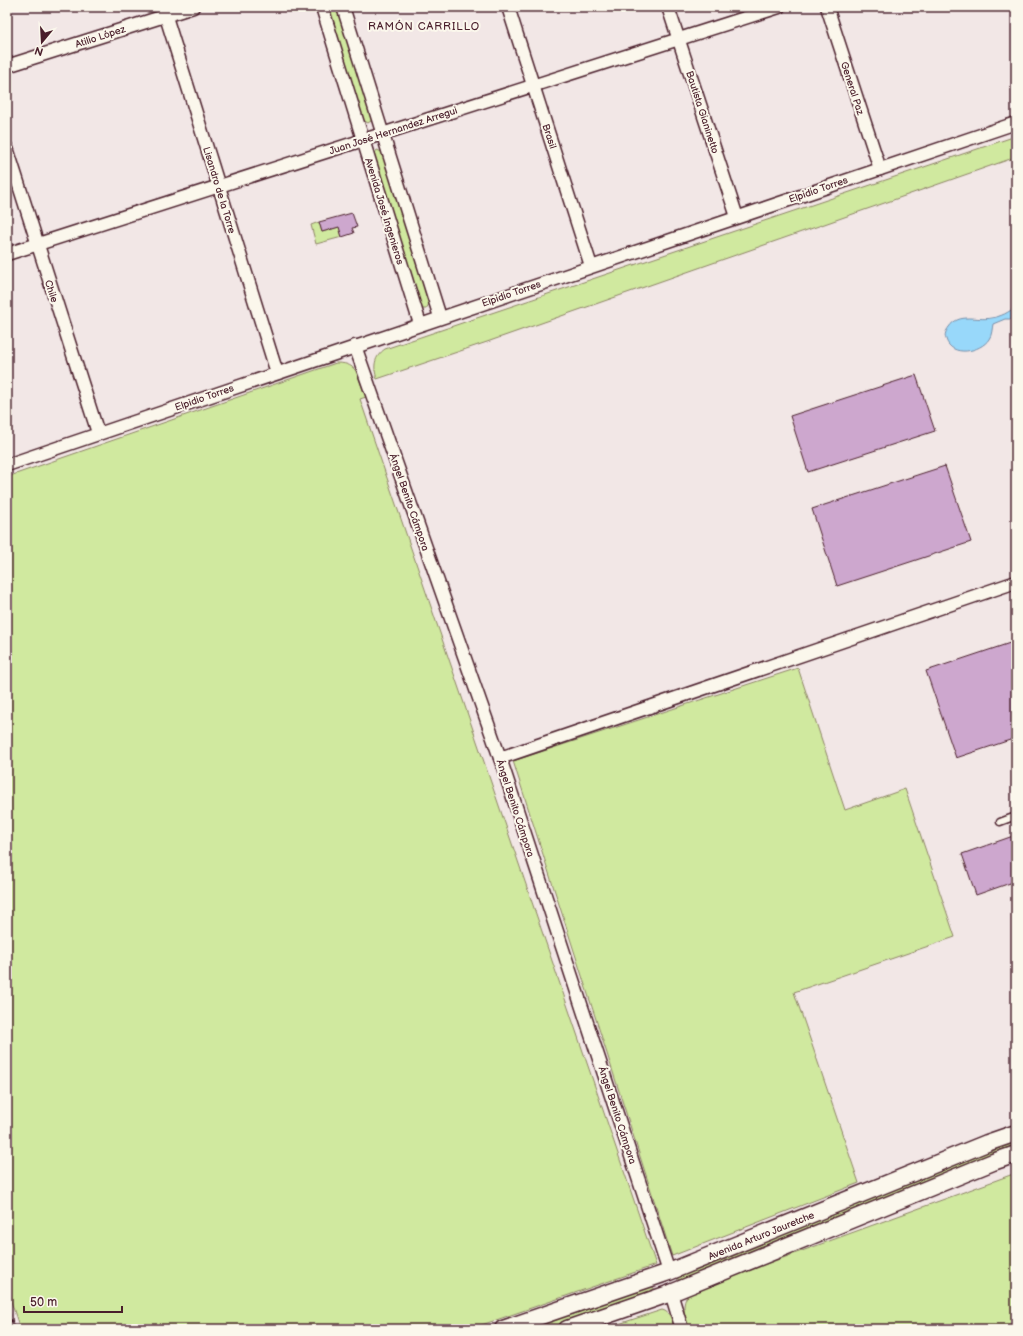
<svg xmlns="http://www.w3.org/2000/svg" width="1023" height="1336" font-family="'Balsamiq Sans',sans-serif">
<rect width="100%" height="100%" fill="#f2e7e6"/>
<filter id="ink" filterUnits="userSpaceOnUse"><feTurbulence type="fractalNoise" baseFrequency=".025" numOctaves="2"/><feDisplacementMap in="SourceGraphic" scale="8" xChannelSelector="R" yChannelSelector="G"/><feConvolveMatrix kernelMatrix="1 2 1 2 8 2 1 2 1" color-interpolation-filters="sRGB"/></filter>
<g filter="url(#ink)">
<g fill="#d0e99f" stroke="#8d8465">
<polygon points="328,7 337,7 372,118 371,121 368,123 363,120"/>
<path d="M1016,136V157L487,342L377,379C373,366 374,357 385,349Z"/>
<polygon points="377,150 382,152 429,304 426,309 422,309 420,307 373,155"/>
<polygon points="319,222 322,232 339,227 342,237 316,244 311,225"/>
<path d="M336,363C344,363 351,364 356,371L366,397L360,399L656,1265L470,1329H20L7,1289V477Z"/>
<polygon points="798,668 845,810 905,789 955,937 794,992 859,1183 672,1256 513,761"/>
<polygon points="1016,1140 1016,1147 681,1280 677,1279 677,1277"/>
<path d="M1016,1173V1329H689C685,1316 679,1301 692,1291Z"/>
<polygon points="652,1286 656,1291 654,1295 552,1329 524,1329"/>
<path d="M662,1310C671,1312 672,1321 674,1329H603Z"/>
</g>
<path fill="#98d8fa" stroke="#798ea7" d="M1016,306V319H1005L993,324C992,329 992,335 989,339C981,352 951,358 946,339C944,335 946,331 949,327C959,312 977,321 991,318C1000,317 1010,312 1016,306Z"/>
<g fill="#cda7ce" stroke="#4a1f2b">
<polygon points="352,213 357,227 352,228 354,233 342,237 339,227 322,232 319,222"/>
<polygon points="916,375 935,431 808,472 790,416"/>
<polygon points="945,466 971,542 837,586 812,509"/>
<polygon points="1016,641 1016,738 956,758 926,671"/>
<polygon points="1016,835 1016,881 976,895 962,854"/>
</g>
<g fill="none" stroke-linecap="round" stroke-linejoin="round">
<defs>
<polyline id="service" points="1000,822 1016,816"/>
<g id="minor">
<polyline points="163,7 277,373"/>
<polyline points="322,7 420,324"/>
<polyline points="343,7 440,317"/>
<polyline points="508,7 591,266"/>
<polyline points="668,7 737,217"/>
<polyline points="827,7 880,169"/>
<polyline points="7,66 193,7"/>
<polyline points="7,148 98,433"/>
<polyline points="7,254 779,7"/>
<polyline points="355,346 500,758 669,1272"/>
<polyline points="7,465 1016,123"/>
<polyline points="500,758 1016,582"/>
<polyline points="671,1293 682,1329"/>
</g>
<g id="secondary">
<polyline points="503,1329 669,1272 987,1143 1016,1133"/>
<polyline points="567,1329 671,1293 993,1162 1016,1154"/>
</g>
</defs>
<use href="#service" stroke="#4a1f2b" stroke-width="9"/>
<use href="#minor" stroke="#4a1f2b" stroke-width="15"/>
<use href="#secondary" stroke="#4a1f2b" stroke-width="19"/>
<polyline stroke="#4a1f2b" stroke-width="2.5" stroke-dasharray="3 3" stroke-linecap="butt" points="7,1308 14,1329"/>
<use href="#service" stroke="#fbf7ec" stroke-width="6"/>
<use href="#minor" stroke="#fbf7ec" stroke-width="12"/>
<use href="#secondary" stroke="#fbf7ec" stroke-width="16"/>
</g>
</g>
<g text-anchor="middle" stroke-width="4" stroke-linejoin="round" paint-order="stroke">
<g font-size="10" fill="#4a1f2b" stroke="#fbf7ec">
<text transform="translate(100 36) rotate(-18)" y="4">Atilio López</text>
<text transform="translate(853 88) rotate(72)" y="4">General Paz</text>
<text transform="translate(703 112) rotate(72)" y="4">Bautista Gianinetto</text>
<text transform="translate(393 130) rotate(-18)" y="4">Juan José Hernandez Arregui</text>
<text transform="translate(550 136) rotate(72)" y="4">Brasil</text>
<text transform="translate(818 189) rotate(-19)" y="4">Elpidio Torres</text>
<text transform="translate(220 190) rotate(73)" y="4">Lisandro de la Torre</text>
<text transform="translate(385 211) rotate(73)" y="4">Avenida José Ingenieros</text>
<text transform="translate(52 291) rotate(72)" y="4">Chile</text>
<text transform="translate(511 293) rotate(-19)" y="4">Elpidio Torres</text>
<text transform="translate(204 397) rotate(-19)" y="4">Elpidio Torres</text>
<text transform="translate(410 502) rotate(71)" y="4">Ángel Benito Cámpora</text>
<text transform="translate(516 808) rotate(72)" y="4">Ángel Benito Cámpora</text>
<text transform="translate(618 1115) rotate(72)" y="4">Ángel Benito Cámpora</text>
<text transform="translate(761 1235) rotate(-22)" y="4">Avenida Arturo Jauretche</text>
</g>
<g font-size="11" letter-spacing="1" fill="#4a1f2b" stroke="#fbf7ec">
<text x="424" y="30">RAMÓN CARRILLO</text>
</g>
</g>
<rect width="1023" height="1336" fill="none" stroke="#fbf7ec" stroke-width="24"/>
<rect x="12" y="12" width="999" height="1312" fill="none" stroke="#4a1f2b" stroke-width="1.5" filter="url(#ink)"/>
<g transform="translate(42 42) rotate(198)" stroke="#fbf7ec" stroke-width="3" paint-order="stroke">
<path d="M0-3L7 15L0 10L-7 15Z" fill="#4a1f2b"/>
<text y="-6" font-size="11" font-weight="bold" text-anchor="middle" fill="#4a1f2b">N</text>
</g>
<path d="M24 1306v6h98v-6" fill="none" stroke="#4a1f2b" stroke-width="2"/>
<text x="30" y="1306" font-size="12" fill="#4a1f2b" stroke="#fbf7ec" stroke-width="3" paint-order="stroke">50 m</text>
</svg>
